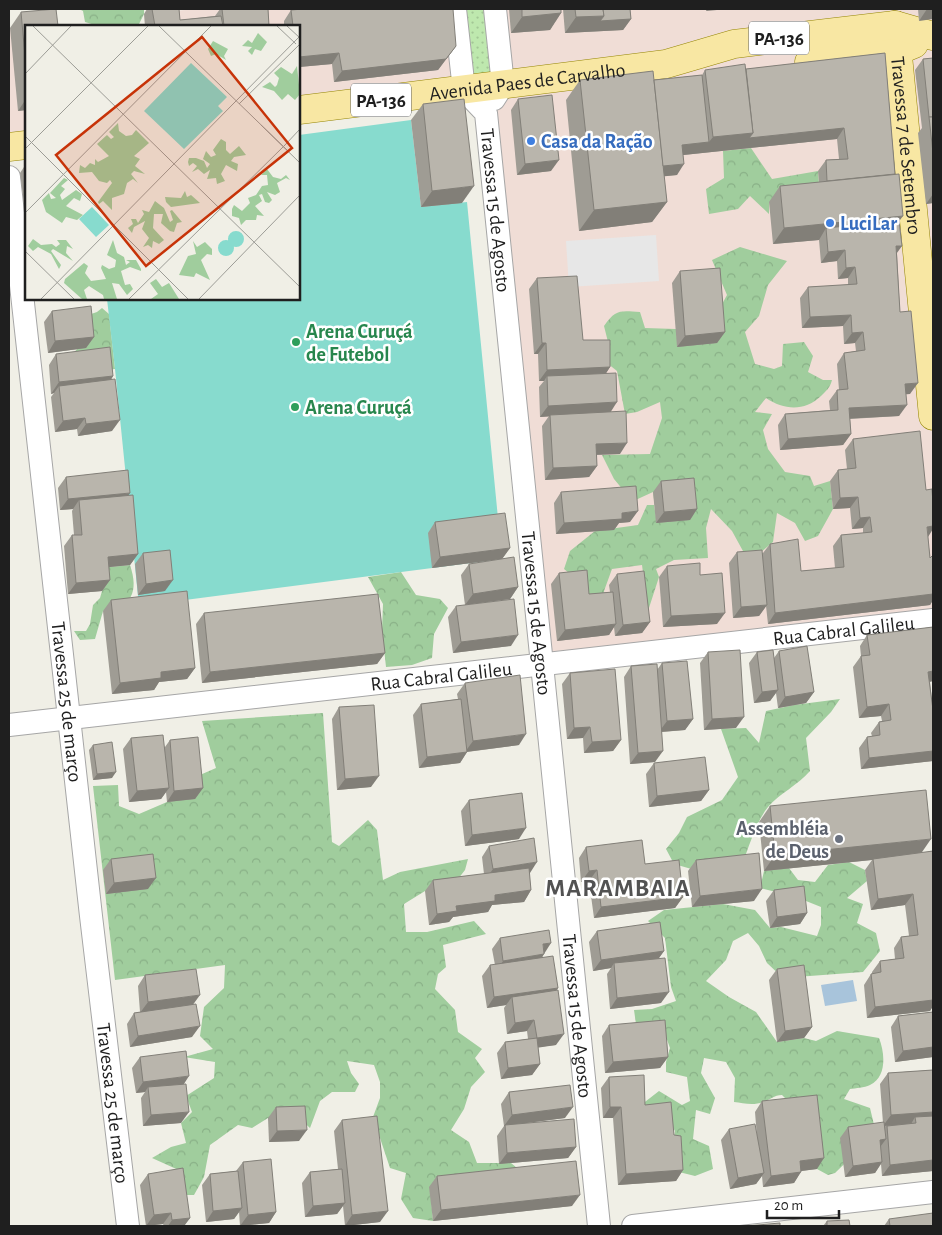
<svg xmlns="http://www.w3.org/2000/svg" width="942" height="1235" font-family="'Alegreya Sans',sans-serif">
<defs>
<pattern id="grass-dots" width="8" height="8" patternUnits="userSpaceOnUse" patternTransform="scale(1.25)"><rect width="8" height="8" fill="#bee8ae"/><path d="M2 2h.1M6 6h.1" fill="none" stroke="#a3c795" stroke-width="1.8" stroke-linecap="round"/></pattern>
<pattern id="forest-crowns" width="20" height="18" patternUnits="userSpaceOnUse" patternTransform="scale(1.25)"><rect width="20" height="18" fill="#a0cd9d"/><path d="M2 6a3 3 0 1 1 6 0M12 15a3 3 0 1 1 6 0" fill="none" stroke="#89b087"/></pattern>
</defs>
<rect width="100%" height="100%" fill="#f0efe6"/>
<g fill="#f0ddd6">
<polygon points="195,9 933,9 933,621 541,665 481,88 299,110 299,26 145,26 144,14"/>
<polygon points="26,26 26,145 9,147 9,32 10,28"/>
</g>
<polygon fill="url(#grass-dots)" points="455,9 495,9 503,85 464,90"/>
<g fill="url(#forest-crowns)">
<polygon points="79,9 144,9 144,14 138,26 98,26 85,22 83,11"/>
<polygon points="751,148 772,179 818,171 820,196 769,202 769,214 750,196 738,209 709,214 706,189 724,178 723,151"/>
<path d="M740,247L787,261L768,285L759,316L745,332L755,364L774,369L782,366L783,344L804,342L813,356L808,372L823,380H832C830,388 826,391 821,396C804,412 784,410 766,398L755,412L772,414L763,430L768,449L785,472L810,476L814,486L830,481L833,509L818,536L805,541L795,523L777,513L773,542L749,562L732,531L711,509L706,528L708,558L674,560L656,569L659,577L648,611L642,565L612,569L604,591L605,603L585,594L579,581L564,569L570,551L595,531L638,525L647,505H654L657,523L653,492L629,503V497L614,479L602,455L650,454L662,418L660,402L637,412L625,414L617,371L607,363L609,346L604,326C616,309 620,311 640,312L645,328L676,329L678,347L715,317L727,295L712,260Z"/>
<polygon points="102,308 109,314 115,369 104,370 72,355 77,349 91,314 97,312"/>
<path d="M130,565C139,592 132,607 103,611L95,639L80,640L74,631H86L90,624L93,605L100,598L102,591L100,568Z"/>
<polygon points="401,572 416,595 440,599 448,608 434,634 432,658 412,665 386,667 382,630 383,604 368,577"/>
<path d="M840,699L831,712L806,738L810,771C798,785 779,794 768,807C757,820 748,849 742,865L695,870L674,864L666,849L679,833L687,817L722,800L738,777L721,729L746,728L759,743L766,711L794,705Z"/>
<polygon points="323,713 332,842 339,846 368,820 377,830 383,880 400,872 468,859 465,870 451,888 425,891 404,904 406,932 427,932 474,921 486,934 443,945 446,967 438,974 435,989 455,1010 458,1032 482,1049 475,1058 485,1072 471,1087 464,1109 451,1130 469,1142 477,1163 511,1163 517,1168 430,1187 433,1221 413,1218 401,1199 406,1173 390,1168 373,1117 380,1098 380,1082 374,1065 347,1061 351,1073 359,1084 355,1092 332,1092 320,1101 310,1128 298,1117 268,1118 252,1128 238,1125 210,1145 204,1177 194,1195 185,1195 183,1172 152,1158 171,1147 186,1143 181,1123 192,1112 186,1096 214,1078 215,1062 184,1057 213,1049 200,1036 204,1007 224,988 225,965 115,980 93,786 118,785 119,806 139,814 167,802 193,778 216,768 202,721"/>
<path d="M849,862L865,870L867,881L847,898L863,904L857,923L876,933L880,951L863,972L783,978L767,963L759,946L748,933L733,941L726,960L706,981L729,997L756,1012L777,1042L804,1038L816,1041L837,1031L879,1038C885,1053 887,1077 870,1085C864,1088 856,1088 850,1089L844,1099L870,1108L876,1133L835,1173L828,1175L817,1169L794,1107L782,1095C774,1095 770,1100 763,1102C753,1106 743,1103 734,1102L735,1078L726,1062L704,1058L701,1073L715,1098L710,1114L696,1110L693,1139L709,1146L713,1169L695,1176L675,1171L673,1147L675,1131L664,1113L641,1105L659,1091L682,1105L690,1101L687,1077L666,1072V1062L670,1048L665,1034L636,1024L634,1010L652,1009L676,1001L671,987L665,938L648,921L664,910L723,904L755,910L770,928L781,927L817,936L821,925V907L796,897L760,888L764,871L789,868L798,880L815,882L828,865Z"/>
</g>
<polygon fill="#87dbce" points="411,120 421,207 467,202 502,559 139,606 115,369 107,299 299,299 299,135"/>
<polygon fill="#e7e7e7" points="656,235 659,281 569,287 566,241"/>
<polygon fill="#a8c4db" points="853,980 857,1001 825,1006 821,985"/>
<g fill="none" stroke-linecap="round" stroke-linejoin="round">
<defs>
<g id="minor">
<path id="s1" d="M455,9L464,90L486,113L599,1226"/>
<polyline points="494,99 503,85 495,9"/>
<path id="s2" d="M9,177L91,916L128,1226"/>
<path id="s3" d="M9,725L933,620"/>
<polyline points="633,1226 933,1192"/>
</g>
<g id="primary">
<path id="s4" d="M895,25L933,416"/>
<polyline points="809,62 897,51 914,44"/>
<path id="s5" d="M299,110L666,64L734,44L895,25L933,36"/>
<polyline points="9,147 26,145"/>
</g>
</defs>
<use href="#minor" stroke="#a6a6a6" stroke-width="24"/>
<use href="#primary" stroke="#958606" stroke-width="29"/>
<use href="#minor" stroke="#fff" stroke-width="22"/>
<use href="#primary" stroke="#f8e7a3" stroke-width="28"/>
</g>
<g fill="#9f9c94">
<polygon points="147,9 179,9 180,20 215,16 220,9 268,9 269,26 145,26 144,14"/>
<polygon points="509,9 561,9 561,13 550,30 511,33"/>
<polygon points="563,9 630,9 631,19 623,30 565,33"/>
<polygon points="918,9 933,9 919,21"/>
<polygon points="291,10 456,46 438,70 334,82 332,64 299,67 299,26 284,26 284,21"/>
<polygon points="21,12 26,26 26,110 18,111 10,28"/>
<polygon points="885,53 899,221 897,253 900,312 910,394 906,394 899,416 850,419 851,434 843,445 780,450 778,425 785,414 830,410 829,401 837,390 839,390 837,364 844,353 856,351 855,343 844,344 843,326 802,328 800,298 808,287 848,285 848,278 838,279 837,261 821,263 819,240 773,244 769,202 780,186 819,182 818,171 826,160 839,159 837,139 683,155 677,175 664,176 667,202 652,222 579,231 566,100 580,80 654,80 702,75 705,70 746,69"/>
<polygon points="933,58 933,203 926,204 918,133 922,128 915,70 923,59"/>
<polygon points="518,99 551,171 517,175 511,110"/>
<polygon points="423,104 462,203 421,207 411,120"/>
<polygon points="26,164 26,219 20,173"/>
<polygon points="680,271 725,332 717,343 677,347 672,283"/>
<polygon points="537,278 583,340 610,367 606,373 611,412 620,454 596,455 597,466 589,477 545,480 542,426 549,416 540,417 539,387 544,381 539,381 538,354 534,354 529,289"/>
<polygon points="52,311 94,337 86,348 48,353 44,322"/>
<polygon points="56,354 113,376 111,380 112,431 78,436 77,429 55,432 51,397 54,393 51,394 49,365"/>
<polygon points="853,439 928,537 930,558 933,555 933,600 930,605 768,624 766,606 759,616 733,618 729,563 737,552 763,553 770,544 801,571 835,568 833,546 841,535 863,533 863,528 852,529 850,508 833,509 830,481 838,470 847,469 845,450"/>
<polygon points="66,477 128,495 138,554 130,565 109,567 110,580 102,591 68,594 64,546 72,535 74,535 72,511 73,509 60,510 58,488"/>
<polygon points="661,481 697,509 690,520 656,523 653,492"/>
<polygon points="561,492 630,522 619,523 614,530 556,534 554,503"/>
<polygon points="435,522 510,548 502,559 432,568 428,533"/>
<polygon points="143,553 165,591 138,595 135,564"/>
<polygon points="469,564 518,587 510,599 465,605 461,575"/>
<polygon points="667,566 700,575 717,624 663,627 659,577"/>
<polygon points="559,573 589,594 610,592 609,585 617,574 650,622 642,633 615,636 614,627 609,635 557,641 551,584"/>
<polygon points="111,600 195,668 187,679 159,682 154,690 112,694 103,611"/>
<polygon points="456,606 511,646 453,653 448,617"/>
<polygon points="204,613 385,653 377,664 202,683 196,624"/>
<polygon points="933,627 933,681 930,682 933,710 933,761 861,769 859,748 867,737 872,736 871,733 879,722 882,721 881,716 859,718 853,667 861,656 860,646 867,635"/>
<polygon points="779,651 814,692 806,703 778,708 776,693 770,701 754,703 749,663 757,652 774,658"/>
<polygon points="708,652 736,728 704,730 700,663"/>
<polygon points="662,663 693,719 685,730 662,732 655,762 630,764 624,677 631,666 657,670"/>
<polygon points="570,673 621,740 613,751 584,753 583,738 567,739 562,684"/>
<polygon points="465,683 519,745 467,752 460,763 419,768 413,715 421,704 458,699 457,694"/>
<polygon points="339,707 371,787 337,790 332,719"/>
<polygon points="131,738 165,747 170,740 203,788 195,799 167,802 166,792 161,799 129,802 123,749"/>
<polygon points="93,745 112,778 93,780 89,750"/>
<polygon points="654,763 709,790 701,801 649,807 646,774"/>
<polygon points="469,800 519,839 465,846 461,811"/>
<polygon points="770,806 922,853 933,851 933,1006 930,1011 867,1018 864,985 871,974 872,974 872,972 880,961 895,959 894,948 901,937 909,936 905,905 871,910 865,870 872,860 764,871 759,822"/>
<polygon points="489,846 529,873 531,890 524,902 492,905 488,912 453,917 449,922 429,925 425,891 433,880 484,874 482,857"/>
<polygon points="586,847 645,864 683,897 675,908 594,918 589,881 581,882 579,858"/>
<polygon points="111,859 148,889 106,894 103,870"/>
<polygon points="696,860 754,901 692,907 688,871"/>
<polygon points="774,890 807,913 800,924 770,928 766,901"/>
<polygon points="597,931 664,951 659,958 661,1003 610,1009 607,974 611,968 593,971 589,942"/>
<polygon points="500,938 544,953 542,958 558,988 556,991 556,1045 538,1047 540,1064 532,1075 501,1079 497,1053 505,1042 528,1039 527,1031 507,1034 504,1008 506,1005 487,1008 482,976 490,965 495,965 492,949"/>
<polygon points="777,969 812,1027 804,1038 777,1042 769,980"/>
<polygon points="145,975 193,1004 192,1037 130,1047 127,1024 134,1013 140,1012 138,986"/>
<polygon points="933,1012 933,1057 895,1062 891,1027 898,1016"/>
<polygon points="609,1025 668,1057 660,1068 605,1073 602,1036"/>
<polygon points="140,1057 183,1085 181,1123 143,1126 141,1098 145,1092 136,1093 132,1068"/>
<polygon points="933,1070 933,1171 882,1176 881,1164 875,1173 845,1177 840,1138 848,1127 883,1123 880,1084 888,1073"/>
<polygon points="609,1077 645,1105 674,1135 683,1170 676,1181 618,1185 613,1118 603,1118 601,1088"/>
<polygon points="509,1092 565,1118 525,1123 576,1147 568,1158 499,1164 497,1136 504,1126 501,1104"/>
<polygon points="762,1101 817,1169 801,1171 794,1183 763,1187 762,1176 756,1184 730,1189 721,1140 729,1129 757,1137 755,1112"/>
<polygon points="276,1107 299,1141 269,1142 268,1118"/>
<polygon points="342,1120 380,1222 345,1226 343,1206 337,1214 305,1217 302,1183 310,1172 338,1169 334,1131"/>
<polygon points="243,1162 276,1212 269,1223 240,1226 239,1212 234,1219 206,1222 202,1185 210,1174 236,1171"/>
<polygon points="148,1174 190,1218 184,1226 164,1226 163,1224 146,1226 140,1185"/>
<polygon points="437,1176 572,1206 433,1221 429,1187"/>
<polygon points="889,1219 933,1226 884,1226"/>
<polygon points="827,1221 850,1226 823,1226"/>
</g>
<g fill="#827f78">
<polygon points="707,9 728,9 706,11"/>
<polygon points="927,9 933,9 933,19 919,21"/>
<polygon points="561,13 550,30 511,33 522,17"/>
<polygon points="604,16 631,19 623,30 565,33 576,17"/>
<polygon points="456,46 438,70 334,82 342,71"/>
<polygon points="339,53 332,64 299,67 299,57"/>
<polygon points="26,99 26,110 18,111"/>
<polygon points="844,128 837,139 674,156 682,145 709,142 713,137 753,133"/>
<polygon points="559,160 551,171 517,175 525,164"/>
<polygon points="684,164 677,175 648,178 656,167"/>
<polygon points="474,186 462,203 421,207 432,191"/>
<polygon points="933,194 933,203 926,204"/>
<polygon points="667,202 652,222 579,231 594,210"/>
<polygon points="903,216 891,232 826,228 819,240 773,244 784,228"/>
<polygon points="896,246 902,246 894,257"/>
<polygon points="845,250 837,261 821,263 828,252"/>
<polygon points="855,267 848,278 838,279 846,268"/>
<polygon points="851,315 843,326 802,328 810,317"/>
<polygon points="725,332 717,343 677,347 685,336"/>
<polygon points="863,332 855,343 844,344 852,333"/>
<polygon points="94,337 86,348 48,353 55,341"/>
<polygon points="542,343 546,343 538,354 534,354"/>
<polygon points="610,367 603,378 547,376 544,381 539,381 547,370"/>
<polygon points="113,376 106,387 59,386 54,393 51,394 59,382"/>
<polygon points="918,383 910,394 898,395 905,384"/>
<polygon points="617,402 610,413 540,417 548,406"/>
<polygon points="907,405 899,416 841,419 849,408"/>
<polygon points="85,418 77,429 55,432 63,421"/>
<polygon points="120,420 112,431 78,436 86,424"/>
<polygon points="851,434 843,445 780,450 788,439"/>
<polygon points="627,443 620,454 588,455 596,444"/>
<polygon points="597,466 589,477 545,480 553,468"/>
<polygon points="130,493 123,504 79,500 73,509 60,510 68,499"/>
<polygon points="858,497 850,508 833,509 840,498"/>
<polygon points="697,509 690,520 656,523 664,512"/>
<polygon points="638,511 630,522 619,523 614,530 556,534 564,523 622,513"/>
<polygon points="870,517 863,528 852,529 860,518"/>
<polygon points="933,526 933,529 928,537 927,527"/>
<polygon points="510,548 502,559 432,568 440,557"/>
<polygon points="138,554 130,565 100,568 108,557"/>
<polygon points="110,580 102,591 68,594 76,583"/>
<polygon points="173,580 165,591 138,595 146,584"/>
<polygon points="518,587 510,599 465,605 473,594"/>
<polygon points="933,594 933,600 930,605 768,624 775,613"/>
<polygon points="767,605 759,616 733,618 741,607"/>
<polygon points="725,613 717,624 663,627 671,616"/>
<polygon points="650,622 642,633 615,636 623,625"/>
<polygon points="616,624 609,635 557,641 565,630"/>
<polygon points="518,635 511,646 453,653 461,642"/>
<polygon points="385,653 377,664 202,683 210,672"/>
<polygon points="195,668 187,679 159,682 154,690 112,694 120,683 161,672"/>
<polygon points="933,671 933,681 921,683 928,672"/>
<polygon points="778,690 770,701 754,703 762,692"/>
<polygon points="814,692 806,703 778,708 785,697"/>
<polygon points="889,704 881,716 859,718 867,707"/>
<polygon points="744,717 736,728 704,730 712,719"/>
<polygon points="693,719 685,730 659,732 667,721"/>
<polygon points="590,727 583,738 567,739 574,728"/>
<polygon points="526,734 519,745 465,752 473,741"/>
<polygon points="621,740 613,751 584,753 592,742"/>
<polygon points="663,751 655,762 630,764 638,753"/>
<polygon points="933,751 933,761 861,769 869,758"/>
<polygon points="467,752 460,763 419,768 427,757"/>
<polygon points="116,772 112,778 93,780 97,774"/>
<polygon points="379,776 371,787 337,790 345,779"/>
<polygon points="169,788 161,799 129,802 137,791"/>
<polygon points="203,788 195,799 167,802 174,791"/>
<polygon points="709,790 701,801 649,807 657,796"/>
<polygon points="526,828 519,839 465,846 472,835"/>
<polygon points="931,839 920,855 764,871 775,855"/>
<polygon points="537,862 530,873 485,880 493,869"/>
<polygon points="597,870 589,881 581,882 589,871"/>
<polygon points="156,878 148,889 106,894 114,883"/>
<polygon points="762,889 754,901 692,907 700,896"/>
<polygon points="531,890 524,902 492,905 488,912 453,917 449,922 429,925 437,914 456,906 495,895"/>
<polygon points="913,894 905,905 871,910 878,899"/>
<polygon points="683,897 675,908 594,918 601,907"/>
<polygon points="807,913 800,924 770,928 777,917"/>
<polygon points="551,943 544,954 543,944"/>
<polygon points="664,951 656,962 614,963 611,968 593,971 601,960"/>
<polygon points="544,954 537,965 496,972 503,961"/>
<polygon points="558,988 550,999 512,997 506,1005 487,1008 494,997"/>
<polygon points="669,992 661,1003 610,1009 617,998"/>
<polygon points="200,995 192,1006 140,1013 148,1002"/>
<polygon points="933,1000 933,1006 930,1011 867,1018 875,1007"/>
<polygon points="534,1020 527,1031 507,1034 515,1023"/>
<polygon points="200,1026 192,1037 130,1047 138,1036"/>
<polygon points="812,1027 804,1038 777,1042 785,1031"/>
<polygon points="564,1034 556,1045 529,1049 537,1038"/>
<polygon points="933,1047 933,1057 895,1062 903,1051"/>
<polygon points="668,1057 660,1068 605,1073 613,1062"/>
<polygon points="540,1064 532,1075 501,1079 508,1068"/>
<polygon points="189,1076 182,1087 148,1087 145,1092 136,1093 143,1082"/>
<polygon points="573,1107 565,1118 504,1126 512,1115"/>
<polygon points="610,1107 621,1107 613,1118 603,1118"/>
<polygon points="189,1112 181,1123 143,1126 151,1115"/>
<polygon points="933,1112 933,1122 915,1117 911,1124 883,1126 891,1115"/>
<polygon points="307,1130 299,1141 269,1142 277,1131"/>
<polygon points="886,1139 878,1150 880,1140"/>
<polygon points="576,1147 568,1158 499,1164 507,1153"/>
<polygon points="824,1158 817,1169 793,1172 800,1161"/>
<polygon points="933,1160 933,1171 882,1176 890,1165"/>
<polygon points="882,1162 875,1173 845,1177 853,1166"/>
<polygon points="683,1170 676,1181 618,1185 626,1174"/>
<polygon points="801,1172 794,1183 763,1187 771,1176"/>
<polygon points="764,1173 756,1184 730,1189 738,1178"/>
<polygon points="580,1195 572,1206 433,1221 441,1210"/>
<polygon points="345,1203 337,1214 305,1217 313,1206"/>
<polygon points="242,1208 234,1219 206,1222 213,1211"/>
<polygon points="388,1211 380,1222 345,1226 352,1215"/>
<polygon points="276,1212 269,1223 240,1226 248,1215"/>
<polygon points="171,1213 163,1224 146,1226 154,1215"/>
<polygon points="190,1218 184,1226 168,1226 172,1220"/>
</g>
<g fill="#b9b5ac" stroke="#827f78">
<polygon points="56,9 58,26 26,26 26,67 21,12"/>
<polygon points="152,9 179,9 180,20 221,16 223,26 155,26"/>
<polygon points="222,9 268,9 269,26 224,26"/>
<polygon points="303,9 453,9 456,46 446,59 342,71 339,53 299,57 299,26 293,26 291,10"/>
<polygon points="522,9 561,9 561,13 522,17"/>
<polygon points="575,9 603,9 604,16 576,17"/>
<polygon points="603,9 630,9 631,19 600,21 604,16"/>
<polygon points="885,53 895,174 827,181 826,160 848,159 844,128 749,138 753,133 746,69"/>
<polygon points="933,58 933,117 929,117 923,59"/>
<polygon points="745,64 753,133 713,137 705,70"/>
<polygon points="653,71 667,202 594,210 580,80"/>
<polygon points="702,75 709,142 682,145 684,164 663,166 654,80"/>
<polygon points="552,95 559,160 525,164 518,99"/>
<polygon points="464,99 474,186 432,191 423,104"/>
<polygon points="929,117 933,117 933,153"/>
<polygon points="899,174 903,216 784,228 780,186"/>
<polygon points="899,221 902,246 896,246 900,312 911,311 918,383 905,384 907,405 849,408 851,434 788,439 785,414 838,410 837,390 848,389 844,353 865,350 863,332 852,333 851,315 810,317 808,287 857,284 855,267 846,268 845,250 828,252 826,228"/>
<polygon points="720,268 725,332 685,336 680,271"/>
<polygon points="577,276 583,340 610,340 610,367 547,370 546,343 542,343 537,278"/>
<polygon points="91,306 94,337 55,341 52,311"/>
<polygon points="110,347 113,376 59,382 56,354"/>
<polygon points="616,373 617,402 548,406 547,376"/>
<polygon points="115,379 120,420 86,424 85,418 63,421 59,386"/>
<polygon points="626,411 627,443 596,444 597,466 553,468 550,415"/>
<polygon points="920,431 926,490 932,489 933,504 933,526 927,527 930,558 933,555 933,594 775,613 770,544 798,539 801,571 844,567 841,535 872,532 870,517 860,518 858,497 840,498 838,470 856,468 853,439"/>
<polygon points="128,470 130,493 68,499 66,477"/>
<polygon points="694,478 697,509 664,512 661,481"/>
<polygon points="636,486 638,511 622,513 622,519 564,523 561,492"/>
<polygon points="133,495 138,554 108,557 110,580 76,583 72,535 82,535 79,500"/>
<polygon points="505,513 510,548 440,557 435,522"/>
<polygon points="170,550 173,580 146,584 143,553"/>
<polygon points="762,550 767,605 741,607 737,552"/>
<polygon points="514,557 518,587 473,594 469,564"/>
<polygon points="700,563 700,575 722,573 725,613 671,616 667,566"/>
<polygon points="587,570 589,594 613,592 616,624 565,630 559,573"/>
<polygon points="644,571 650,622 623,625 617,574"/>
<polygon points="187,591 195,668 161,672 161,678 120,683 111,600"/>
<polygon points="378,594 385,653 210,672 204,613"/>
<polygon points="514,599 518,635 461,642 456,606"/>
<polygon points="933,627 933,671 928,672 933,710 933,751 869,758 867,737 880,735 879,722 891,720 889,704 867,707 861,656 870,655 867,635"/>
<polygon points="807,646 814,692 785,697 779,651"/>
<polygon points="740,650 744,717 712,719 708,652"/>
<polygon points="773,650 778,690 762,692 757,652"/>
<polygon points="687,661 693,719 667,721 662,663"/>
<polygon points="657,664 663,751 638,753 631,666"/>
<polygon points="615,669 621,740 592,742 590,727 574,728 570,673"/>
<polygon points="520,675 526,734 473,741 465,683"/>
<polygon points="461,699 467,752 427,757 421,704"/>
<polygon points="374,705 379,776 345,779 339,707"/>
<polygon points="163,735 169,788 137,791 131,738"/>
<polygon points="198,737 203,788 174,791 170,740"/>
<polygon points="112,742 116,772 97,774 93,745"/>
<polygon points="705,757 709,790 657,796 654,763"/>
<polygon points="926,790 931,839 775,855 770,806"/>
<polygon points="522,793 526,828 472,835 469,800"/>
<polygon points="534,838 537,862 493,869 489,846"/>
<polygon points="642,840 645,864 679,860 683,897 601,907 597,870 589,871 586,847"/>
<polygon points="933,851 933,1000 875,1007 871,974 881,972 880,961 904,958 901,937 918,935 913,894 878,899 873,859"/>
<polygon points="759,853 762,889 700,896 696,860"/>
<polygon points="153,854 156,878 114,883 111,859"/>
<polygon points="529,868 531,890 495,895 495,901 456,906 457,911 437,914 433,880"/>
<polygon points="804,886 807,913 777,917 774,890"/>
<polygon points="660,922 664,951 601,960 597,931"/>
<polygon points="549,930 551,943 543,944 544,954 503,961 500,938"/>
<polygon points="553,956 558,988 494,997 490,965"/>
<polygon points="665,958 669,992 617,998 614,963"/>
<polygon points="804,965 812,1027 785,1031 777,969"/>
<polygon points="196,969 200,995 148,1002 145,975"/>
<polygon points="558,990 564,1034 537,1038 534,1020 515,1023 512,997"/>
<polygon points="196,1004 200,1026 138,1036 134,1013"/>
<polygon points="933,1012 933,1047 903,1051 898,1016"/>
<polygon points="665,1020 668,1057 613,1062 609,1025"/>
<polygon points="537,1038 540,1064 508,1068 505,1042"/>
<polygon points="186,1051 189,1076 143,1082 140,1057"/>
<polygon points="933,1070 933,1112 891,1115 888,1073"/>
<polygon points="644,1075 645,1105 671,1102 674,1135 681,1136 683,1170 626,1174 621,1107 610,1107 609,1077"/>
<polygon points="186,1084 189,1112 151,1115 148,1087"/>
<polygon points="570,1085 573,1107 512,1115 509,1092"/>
<polygon points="817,1095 824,1158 800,1161 801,1172 771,1176 762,1101"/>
<polygon points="305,1106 307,1130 277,1131 276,1107"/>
<polygon points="377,1116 388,1211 352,1215 342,1120"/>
<polygon points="933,1116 933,1160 890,1165 887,1126 916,1123 915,1117"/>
<polygon points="574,1119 576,1147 507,1153 505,1125"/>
<polygon points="884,1122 886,1139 880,1140 882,1162 853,1166 848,1127"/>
<polygon points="755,1124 764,1173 738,1178 729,1129"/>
<polygon points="271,1159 276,1212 248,1215 243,1162"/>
<polygon points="576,1161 580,1195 441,1210 437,1176"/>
<polygon points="183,1168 190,1218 172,1220 171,1213 154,1215 148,1174"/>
<polygon points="342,1169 345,1203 313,1206 310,1172"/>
<polygon points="238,1171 242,1208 213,1211 210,1174"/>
<polygon points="933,1213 933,1226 890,1226 889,1219"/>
<polygon points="849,1220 850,1226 827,1226 827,1221"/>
<polygon points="780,1223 780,1226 747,1226"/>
</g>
<g fill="#3f7fe0" stroke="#fff" stroke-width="2">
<circle cx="531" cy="141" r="5"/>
<circle cx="830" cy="223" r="5"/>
</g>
<g fill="#2e9e5b" stroke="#fff" stroke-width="2">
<circle cx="296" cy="342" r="5"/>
<circle cx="295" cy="407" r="5"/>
</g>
<circle fill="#6b7280" stroke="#fff" stroke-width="2" cx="839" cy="839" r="5"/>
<g text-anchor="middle" stroke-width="5" stroke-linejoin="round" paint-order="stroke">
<g fill="#fff" stroke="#626262" stroke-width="1">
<rect x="749" y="21.5" width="60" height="33" rx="4"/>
<rect x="351" y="83.5" width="60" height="33" rx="4"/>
</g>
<g font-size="19" font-weight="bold" fill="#1f1f1f">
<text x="779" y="45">PA-136</text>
<text x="381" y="107">PA-136</text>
</g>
<g font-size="20" fill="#1f1f1f" stroke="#fff">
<text dy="7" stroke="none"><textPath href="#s5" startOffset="230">Avenida Paes de Carvalho</textPath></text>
<text dy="7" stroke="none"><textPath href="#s4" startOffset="121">Travessa 7 de Setembro</textPath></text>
<text dy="7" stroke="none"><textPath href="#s1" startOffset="211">Travessa 15 de Agosto</textPath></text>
<text dy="7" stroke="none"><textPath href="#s1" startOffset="616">Travessa 15 de Agosto</textPath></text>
<text dy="7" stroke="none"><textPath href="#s3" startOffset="840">Rua Cabral Galileu</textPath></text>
<text dy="7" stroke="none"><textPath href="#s3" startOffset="435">Rua Cabral Galileu</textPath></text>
<text dy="7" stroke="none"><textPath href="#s2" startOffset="528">Travessa 25 de março</textPath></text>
<text dy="7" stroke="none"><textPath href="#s1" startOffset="1021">Travessa 15 de Agosto</textPath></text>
<text dy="7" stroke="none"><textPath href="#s2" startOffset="932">Travessa 25 de março</textPath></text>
</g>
<g font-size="20" font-weight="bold" fill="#366cbe" stroke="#fff" text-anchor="start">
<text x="541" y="148">Casa da Ração</text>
<text x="840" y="230">LuciLar</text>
</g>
<g font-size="20" font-weight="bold" fill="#27864d" stroke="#fff" text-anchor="start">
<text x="306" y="338">Arena Curuçá<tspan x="306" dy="23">de Futebol</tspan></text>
<text x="305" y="414">Arena Curuçá</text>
</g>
<g font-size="20" font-weight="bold" fill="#5b616d" stroke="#fff" text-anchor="end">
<text x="829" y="835">Assembléia<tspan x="829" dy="23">de Deus</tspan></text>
</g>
<g font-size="25" font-weight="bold" letter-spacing="1" fill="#525252" stroke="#fff">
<text x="618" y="896">MARAMBAIA</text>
</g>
</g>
<g transform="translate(25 25)">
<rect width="275" height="275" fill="#f0efe6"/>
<path d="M233,8L242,17L236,26L230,24L227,30L223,26L227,22L217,21L223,15L227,18ZM188,16L203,24L199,31L201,35L191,29L186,31L183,24ZM272,41L275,69L270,75L263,69L257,75L249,66L237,62L245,57L250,62L252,60L254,53L249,48L256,42L267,49ZM93,98L94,106L101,111L107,110L111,105L124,118L109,131L115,134L110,141L120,149L109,146L106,149L113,158L108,154L102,158L99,169L87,173V185L78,176L74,179L73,177L87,158L85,155L82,158L74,156L67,147L54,148L55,140L60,143L65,138L70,140V134L73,137L84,131L72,119L82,110L86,114L89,112L84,107ZM196,114L201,117V125L205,129L214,121L221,130L209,132L206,136L213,139L212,146L201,140L196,149L200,156L192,159L191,153L182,154L185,145L179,149L173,144L167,147L172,141L168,138L164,141L163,137L164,133H171L179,136L182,143L185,139L178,134L181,126L186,132L191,130L188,125ZM242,144L248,152L256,154L261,150L265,155L261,153L252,158L255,167L250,170L242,167L247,175L244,178L240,177L237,169L234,170L237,176L230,181L239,191L232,190L231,195H221L216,200L214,193L207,191V184L209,180L217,186L225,178L223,173L231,170L237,161L243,160L242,150H236ZM39,153L43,155L36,161L40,164L35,170L37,175L51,165L57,169L55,176L49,173L41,181L58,190L52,195L41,192L37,198L21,187L17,175L24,168L26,174L31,173L25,168ZM160,166L162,172L166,170L175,178L146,182L141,177L140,172L156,173ZM130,176L139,183L145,197L148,195L145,186L147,185L157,197L152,198L149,207L145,206L136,198L138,189H129L128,203L139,215L134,219L128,216L127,223L123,220L118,222L124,213L117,204L120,196L109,202L107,208L103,203L108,199L106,194H111L113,198L119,189L117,185L124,187ZM8,214L16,220L27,219L31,222L35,219L32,215H41L48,224L42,221L41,228L48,236L28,224L26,226L36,240L34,244L26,229L13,222L8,226L3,221ZM88,215L92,228L99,232L101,240L105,237L101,235H111L116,244V246L105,242L96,246L100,260L105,259L108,264L102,270L94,259L87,258L92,274H79L78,270L64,261L59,265L62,274H57L39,258L40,254L59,238L63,241L60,248L66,256L81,254L76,243L77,240L84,244L90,242L91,235L82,230ZM168,216L172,222L180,217L187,224V230L182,229L176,235L185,255L171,248L169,252L154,250L163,231L171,229ZM131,254L137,262L144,258L154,274H126L133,269L125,258Z" fill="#a0cd9d"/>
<path d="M166,38L202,72L193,81L198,86L159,124L119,86ZM67,182L84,200L71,212L54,194ZM203 214a8 8 0 1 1 16 0a8 8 0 1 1-16 0ZM193 223a8 8 0 1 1 16 0a8 8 0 1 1-16 0Z" fill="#87dbce"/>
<path fill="none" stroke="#9c9c96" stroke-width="1" d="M8,1L275,262M134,1L262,125M252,1L271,19M262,1L275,13M0,49L46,1M214,79L275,19M236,100L275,138M0,111L163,274M260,120L275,104M0,124L123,1M0,188L186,1M0,226L49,274M16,274L275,11M104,274L260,120M174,274L275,170"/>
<path fill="#c73308" fill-opacity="0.15" stroke="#c73308" stroke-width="2.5" d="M177,12L267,123L121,241L31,130Z"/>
<rect width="275" height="275" fill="none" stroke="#1f1f1f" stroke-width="2.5"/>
</g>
<rect width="942" height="1235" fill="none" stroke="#1f1f1f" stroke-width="20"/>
<path d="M767 1210v8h72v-8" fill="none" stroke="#1f1f1f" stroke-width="2.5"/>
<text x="774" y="1210" font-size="15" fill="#1f1f1f" stroke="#ffffff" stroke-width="4" paint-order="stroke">20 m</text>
</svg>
